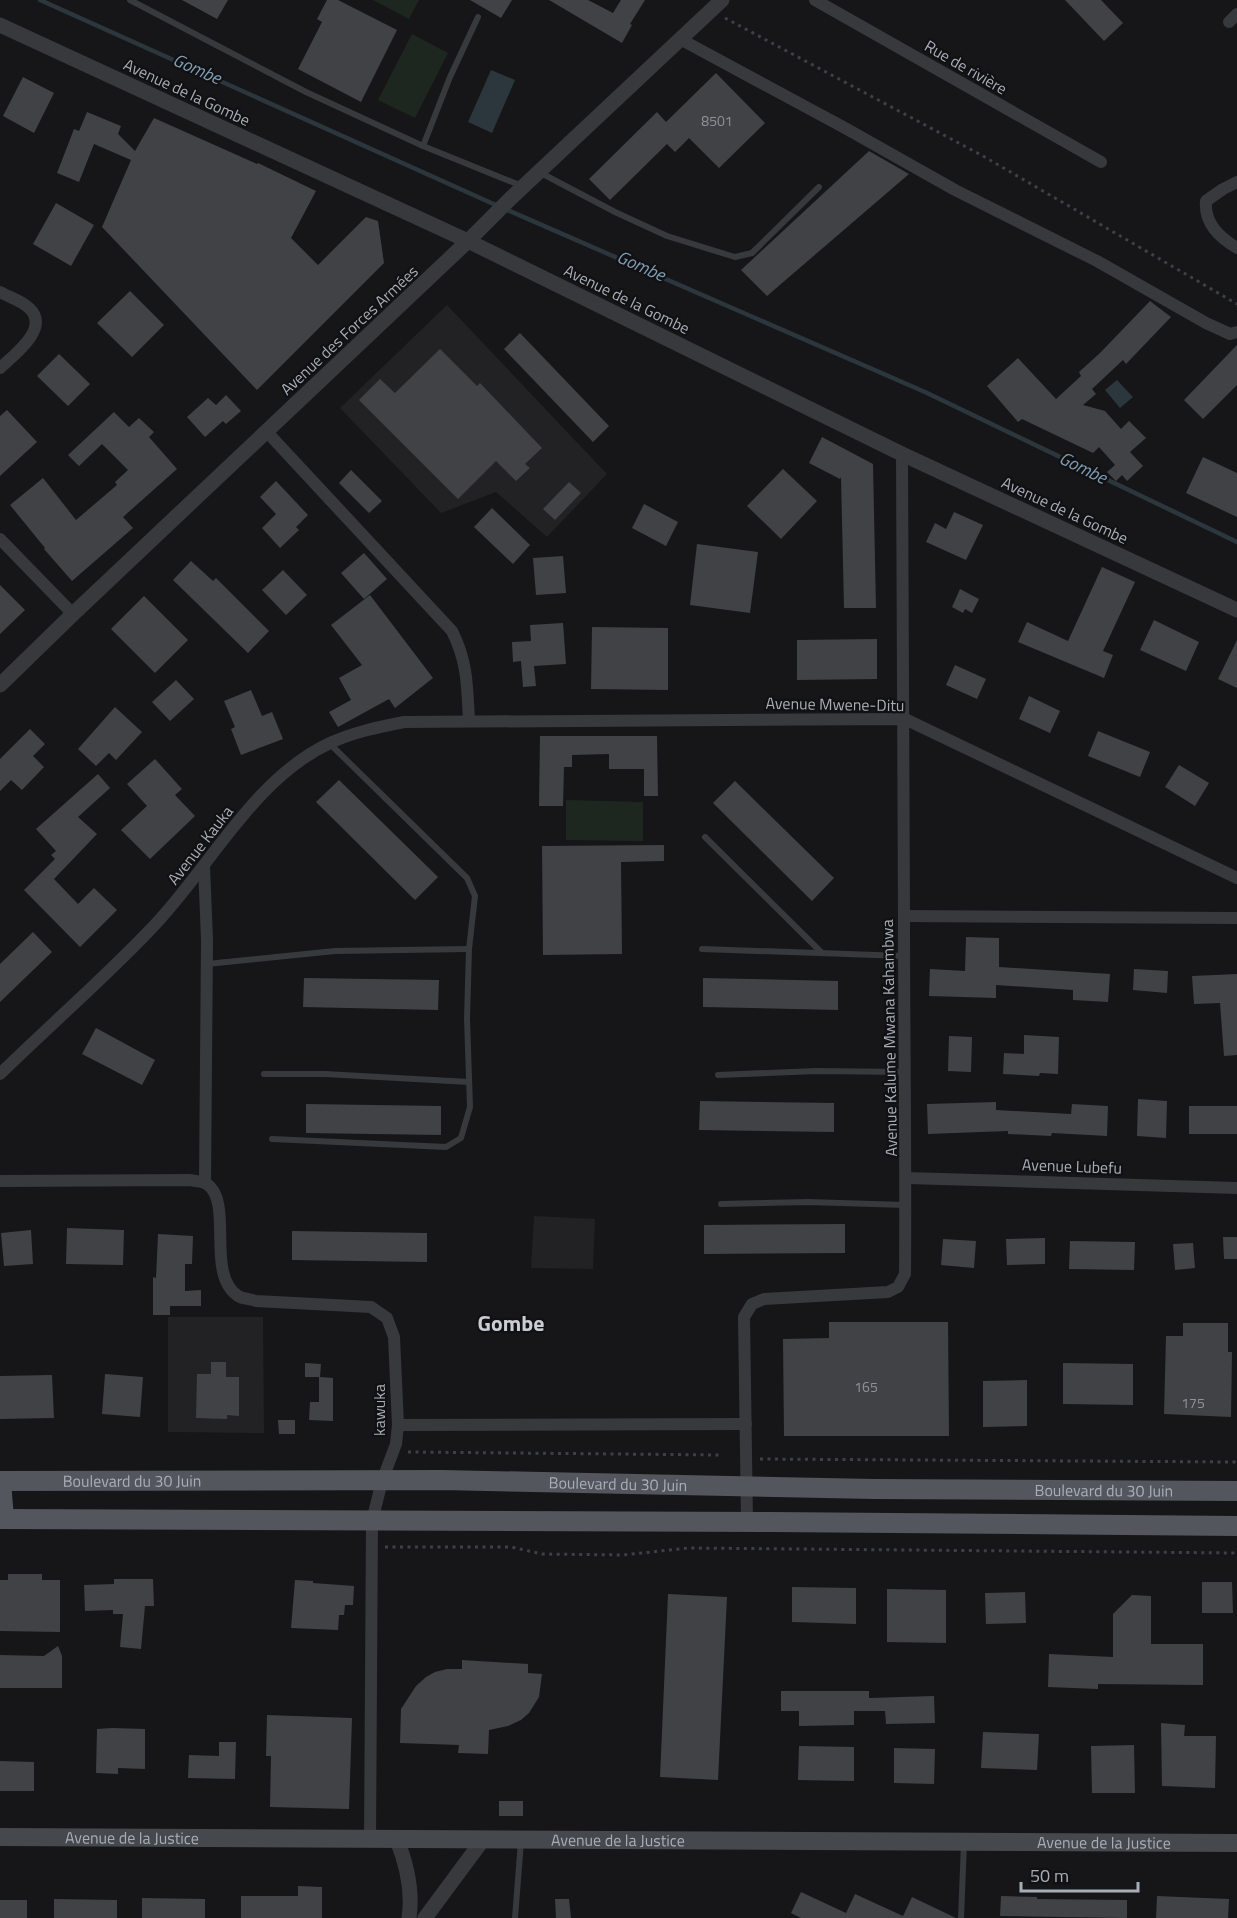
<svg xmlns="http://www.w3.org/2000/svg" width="1237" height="1918" font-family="'Titillium Web',sans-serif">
<rect width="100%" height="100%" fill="#161618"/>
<g fill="#222225">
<polygon points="447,305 607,474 547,537 496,492 441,513 340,408"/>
<polygon points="534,1216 595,1219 593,1269 531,1268"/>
<polygon points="168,1317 263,1317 264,1433 168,1432"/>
</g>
<g fill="#1e271f">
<polygon points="373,0 419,0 409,19"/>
<polygon points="412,34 448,53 415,118 378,100"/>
<polygon points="566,800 643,802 643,841 566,840"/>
</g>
<g fill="#2c363d">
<polygon points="491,70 515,80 492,133 468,122"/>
<polygon points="1117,380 1133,397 1120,408 1105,390"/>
</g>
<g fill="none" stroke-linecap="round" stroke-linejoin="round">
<g stroke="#2c363d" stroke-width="4.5">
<polyline points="40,0 498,206"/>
<polyline points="505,209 925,392 1237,542"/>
</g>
</g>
<g fill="#404245">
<polygon points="182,0 228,0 217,19"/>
<polygon points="327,0 338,0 397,30 361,102 298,69 322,22 317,19"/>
<polygon points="470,0 512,0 501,18"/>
<polygon points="549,0 588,0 613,13 621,0 645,0 630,24 632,25 622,43"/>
<polygon points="1065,0 1101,0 1123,23 1104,41"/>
<polygon points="716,73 765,123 719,168 689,138 675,152 667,144 610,200 589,179 657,112 666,122"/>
<polygon points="23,77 54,93 34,133 3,116"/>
<polygon points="87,112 121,126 118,134 135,151 154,118 257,164 258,163 316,191 291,238 318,265 366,217 378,221 384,263 257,390 102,227 131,160 94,144 79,182 57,173 74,129 79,131"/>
<polygon points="869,151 909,174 767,296 741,270"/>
<polygon points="56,203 94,225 71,266 33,244"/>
<polygon points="130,291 164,325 132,357 97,323"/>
<polygon points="1150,301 1171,317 1126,364 1123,360 1092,389 1096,394 1083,405 1105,411 1121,429 1129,421 1146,438 1130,452 1143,466 1127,481 1122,475 1116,481 1107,472 1115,465 1099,447 1093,453 1022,419 1018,422 987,386 1018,358 1056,399 1081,376 1079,372 1100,353"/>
<polygon points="520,333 609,426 593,442 504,349"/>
<polygon points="1237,345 1237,385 1203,419 1184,400"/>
<polygon points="440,349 477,386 480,383 542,448 525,464 530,468 516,481 496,461 458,499 359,400 380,379 395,393"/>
<polygon points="59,354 90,384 68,406 37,376"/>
<polygon points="226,395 241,411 226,424 223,421 205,437 187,417 208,398 216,405"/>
<polygon points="7,410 37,442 0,476 0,416"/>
<polygon points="114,412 129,427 139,418 154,432 149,437 177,469 123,517 133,528 72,581 44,549 45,548 10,505 43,478 76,520 117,485 115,482 128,470 102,444 79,466 68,455"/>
<polygon points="822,437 873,464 876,608 844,608 841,477 840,479 809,463"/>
<polygon points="1203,457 1237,473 1237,517 1186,493"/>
<polygon points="783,469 817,501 781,539 747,506"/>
<polygon points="351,470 382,501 369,513 339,483"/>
<polygon points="276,481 308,515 296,527 299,530 280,548 262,528 276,514 260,497"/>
<polygon points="569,482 581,493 555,520 543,509"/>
<polygon points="644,504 678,522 666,546 632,528"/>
<polygon points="492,508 530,545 513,564 474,527"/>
<polygon points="954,512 983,525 966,560 926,542 935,523 946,529"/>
<polygon points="697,544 758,552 750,613 690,605"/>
<polygon points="364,553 387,579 364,599 341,573"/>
<polygon points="563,556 566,593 536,595 533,558"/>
<polygon points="191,561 213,581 216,578 269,631 248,653 173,580"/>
<polygon points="1102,567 1135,582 1103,651 1113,655 1104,678 1018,642 1027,622 1068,641"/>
<polygon points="283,570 307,595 286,615 262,590"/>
<polygon points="0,585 25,610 0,634"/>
<polygon points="960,589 979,599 972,613 965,609 963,613 952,607"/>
<polygon points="370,595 433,678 395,708 389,699 338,727 329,712 351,700 339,678 362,665 331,625"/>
<polygon points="144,596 188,640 155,673 111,629"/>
<polygon points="1154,620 1199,642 1186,671 1140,650"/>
<polygon points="563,623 566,664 534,666 536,686 523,687 521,661 513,662 512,642 531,641 530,625"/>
<polygon points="592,627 668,628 668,690 591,689"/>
<polygon points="877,639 877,679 797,680 797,640"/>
<polygon points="1237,640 1237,688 1218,679"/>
<polygon points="955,665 986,679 977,699 946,685"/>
<polygon points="176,680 194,699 170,721 152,702"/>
<polygon points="251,690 262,716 272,712 283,739 241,755 231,729 235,727 224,701"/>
<polygon points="1029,696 1060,711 1050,733 1019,719"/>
<polygon points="115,707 142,732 116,760 109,753 96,766 78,749"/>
<polygon points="30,729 45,744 33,756 44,767 22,790 11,780 0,791 0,759"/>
<polygon points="1098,731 1150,752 1140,777 1088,756"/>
<polygon points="540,736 657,736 658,796 644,796 644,769 609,769 609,754 572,755 572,767 564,767 563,806 539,806"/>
<polygon points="155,759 182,789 175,795 195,816 150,859 121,830 147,806 127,784"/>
<polygon points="1179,765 1209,783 1195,806 1165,787"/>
<polygon points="98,774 110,788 78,817 97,834 54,879 78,904 94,888 117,910 80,947 24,890 55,859 51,855 56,851 36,829"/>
<polygon points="339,780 438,877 415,900 316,802"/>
<polygon points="735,781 834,878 812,901 713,803"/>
<polygon points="664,845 664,861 621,862 622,954 543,955 542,846"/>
<polygon points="33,932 52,952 0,1002 0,964"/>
<polygon points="966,937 999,938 999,967 1110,974 1108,1002 1073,1000 1073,990 996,985 996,998 929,996 930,969 965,971"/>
<polygon points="1134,969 1168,971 1167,993 1133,990"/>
<polygon points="1237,974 1237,1055 1224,1056 1220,1003 1194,1004 1192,976"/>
<polygon points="304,978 439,980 438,1010 303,1007"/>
<polygon points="703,978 838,981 838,1010 703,1007"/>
<polygon points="96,1028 155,1060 142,1085 82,1054"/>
<polygon points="1024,1035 1059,1037 1058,1074 1040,1073 1039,1076 1003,1074 1004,1053 1024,1054"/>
<polygon points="949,1036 972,1037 971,1072 948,1071"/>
<polygon points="1138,1099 1167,1101 1166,1138 1137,1136"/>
<polygon points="700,1101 834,1103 834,1132 699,1130"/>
<polygon points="996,1102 996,1110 1071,1114 1072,1104 1108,1106 1107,1136 1052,1133 1051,1136 1008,1134 1008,1131 928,1134 927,1104"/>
<polygon points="306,1104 441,1106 441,1135 306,1133"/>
<rect x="1189" y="1106" width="48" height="28"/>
<polygon points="845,1224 845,1253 704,1254 704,1225"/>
<polygon points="67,1228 124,1230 123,1265 66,1264"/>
<polygon points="31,1230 33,1264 4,1266 1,1233"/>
<polygon points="292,1231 427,1233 427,1262 292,1260"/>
<polygon points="158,1234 193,1236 192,1264 185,1264 185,1291 201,1290 201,1306 170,1306 170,1315 153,1315 153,1277 156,1278"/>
<polygon points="1223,1237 1237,1237 1237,1259 1224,1259"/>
<polygon points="1045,1238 1045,1264 1007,1265 1006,1239"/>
<polygon points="943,1239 976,1241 974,1268 941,1265"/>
<polygon points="1070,1241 1135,1242 1134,1270 1069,1269"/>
<polygon points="1193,1243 1195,1268 1175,1270 1173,1244"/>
<polygon points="829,1322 948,1322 949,1436 784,1436 783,1339 829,1338"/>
<polygon points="1183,1323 1228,1323 1228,1352 1232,1352 1231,1417 1164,1414 1166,1336 1183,1336"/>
<polygon points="211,1362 226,1362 226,1377 239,1377 239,1416 227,1415 227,1419 196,1418 197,1374 211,1374"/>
<polygon points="305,1363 321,1364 320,1377 333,1378 333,1421 309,1420 310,1402 319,1402 319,1377 305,1377"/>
<polygon points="1063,1363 1133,1364 1133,1405 1063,1404"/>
<polygon points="105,1374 143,1377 140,1417 102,1414"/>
<polygon points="52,1375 54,1418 0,1419 0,1376"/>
<polygon points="1027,1380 1027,1426 983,1427 983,1381"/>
<polygon points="278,1420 295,1420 295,1434 279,1434"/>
<polygon points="8,1574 42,1574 42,1580 60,1580 60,1632 0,1631 0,1580 8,1580"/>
<polygon points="114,1579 153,1579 154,1606 145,1606 141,1649 120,1647 123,1614 113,1614 113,1610 85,1611 84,1585 114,1584"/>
<polygon points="295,1580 313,1581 313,1583 354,1586 353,1605 345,1605 344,1615 339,1615 338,1630 291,1628"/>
<polygon points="1202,1582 1232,1582 1233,1613 1202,1613"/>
<polygon points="792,1587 856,1588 856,1624 792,1622"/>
<polygon points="887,1589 946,1590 946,1643 887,1642"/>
<polygon points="1025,1592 1026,1623 986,1624 985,1593"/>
<polygon points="668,1594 727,1597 718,1780 660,1777"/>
<polygon points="1132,1595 1151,1596 1151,1644 1203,1644 1203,1685 1098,1684 1098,1689 1048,1687 1049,1654 1113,1657 1113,1614"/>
<polygon points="58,1646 62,1656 62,1688 0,1688 0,1655 44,1656"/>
<polygon points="462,1660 528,1664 528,1673 542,1674 539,1697 529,1713 521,1720 508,1726 489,1730 488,1754 458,1753 459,1745 400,1743 401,1709 416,1686 426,1677 435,1672 447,1669 462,1669"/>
<polygon points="781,1691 869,1691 869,1698 934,1696 935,1723 886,1724 885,1711 854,1711 854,1725 799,1726 799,1711 781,1711"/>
<polygon points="267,1715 352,1718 349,1809 270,1807 271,1756 266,1756"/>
<polygon points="1161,1723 1185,1725 1184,1736 1216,1736 1215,1788 1162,1786"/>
<polygon points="112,1728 145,1729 145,1769 118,1768 118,1774 96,1773 97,1729"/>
<polygon points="983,1732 1039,1734 1037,1770 981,1768"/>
<polygon points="219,1742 236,1742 235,1779 188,1778 189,1755 219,1756"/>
<polygon points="1134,1745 1135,1793 1092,1793 1091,1746"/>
<polygon points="799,1746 854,1747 854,1781 798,1780"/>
<polygon points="894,1748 935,1749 934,1784 894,1783"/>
<polygon points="0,1761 34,1762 34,1791 0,1791"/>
<rect x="499" y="1801" width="24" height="15"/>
<polygon points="298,1886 322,1887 322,1918 241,1918 241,1896 298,1896"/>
<polygon points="801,1892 846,1913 855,1894 903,1916 912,1897 956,1918 801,1918 791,1913"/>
<polygon points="1001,1896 1037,1897 1037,1899 1127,1900 1127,1918 1000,1916"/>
<polygon points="1157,1896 1229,1899 1228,1918 1156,1918"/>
<polygon points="142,1898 205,1899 205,1918 142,1918"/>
<polygon points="54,1899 117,1900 117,1918 54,1918"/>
<polygon points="555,1899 569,1899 571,1918 556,1918"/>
<rect x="0" y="1900" width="27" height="18"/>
</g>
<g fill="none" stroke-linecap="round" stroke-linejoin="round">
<g stroke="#3d4044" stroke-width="3" stroke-dasharray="3 4.5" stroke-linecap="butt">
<polyline points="725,18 983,156 1237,304"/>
<polyline points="408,1452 721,1455"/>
<polyline points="760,1459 1237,1462"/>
<polyline points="385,1547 511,1547 542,1554 623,1555 688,1548 1237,1553"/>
</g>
<g stroke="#37393d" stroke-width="6">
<polyline points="130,0 306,92 423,146 522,186"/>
<polyline points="423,146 450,77 478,17"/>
<polyline points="539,172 615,212 667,236 735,257 752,253 819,187"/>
<polyline points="705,837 822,953"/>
<polyline points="702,949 904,956"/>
<polyline points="207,964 335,951 469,949"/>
<polyline points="264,1074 325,1074 469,1082"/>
<polyline points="718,1075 816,1071 906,1072"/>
<polyline points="272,1139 446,1147 461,1138 470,1107 467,1019 469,949 475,896 467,878 329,743"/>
<polyline points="721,1204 808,1202 905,1205"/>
<polyline points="515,1918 521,1841"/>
<polyline points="961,1918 964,1843"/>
</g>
<g stroke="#37393d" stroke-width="12">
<polyline points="815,0 1101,162"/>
<polyline points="1229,22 1237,14"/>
<polyline points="680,39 845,128 955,190 1097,261 1206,323 1230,334 1237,332"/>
<path d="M1237,182L1223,189L1206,201C1204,223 1219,237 1237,248"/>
<path d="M0,292C9,297 22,301 29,308C51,328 14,355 0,368"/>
<path d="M267,432L452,631C468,663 467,686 469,721"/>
<polyline points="0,539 73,614"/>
<polyline points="204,866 207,940 205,1183"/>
<polyline points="904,916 1237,918"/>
<path d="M0,1074C49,1026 101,981 148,932C208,872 251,780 330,743C354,732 379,727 404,722L905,719L1237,878"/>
<polyline points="907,1178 1237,1188"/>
<path d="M0,1181L189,1180C194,1181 202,1181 207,1184C234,1203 205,1274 238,1296C243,1299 251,1299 256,1301L371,1307L387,1318L394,1337L398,1425L396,1444L382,1481L372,1521L370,1840"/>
<polyline points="398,1425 746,1424"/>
<path d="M747,1522L744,1317L752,1304L764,1299L888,1292L898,1287L905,1274C906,1155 904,1036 904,916C904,762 904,608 902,454"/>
</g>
<g stroke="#37393d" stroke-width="15">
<polyline points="0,25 468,241 902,454 1237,610"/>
<polyline points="0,685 73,614 468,241 511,198 722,0"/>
<path d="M397,1840C407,1865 413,1891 409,1918"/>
<polyline points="425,1918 482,1841"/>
</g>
<path stroke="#45484d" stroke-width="18" id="s1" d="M0,1837L1237,1843"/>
<g stroke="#53565c" stroke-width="20">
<path id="s2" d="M0,1481L442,1480L874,1489L1237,1491"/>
<polyline points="1,1481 4,1519"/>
<polyline points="0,1519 770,1522 1237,1526"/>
</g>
</g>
<g text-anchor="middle" stroke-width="4.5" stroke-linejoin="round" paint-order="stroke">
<g font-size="14" fill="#8e939b">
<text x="717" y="126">8501</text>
<text x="866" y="1392">165</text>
<text x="1193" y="1408">175</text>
</g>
<g font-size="16" fill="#a8aeb8" stroke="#111113">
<text transform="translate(966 67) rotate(30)" y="6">Rue de rivière</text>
<text transform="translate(187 92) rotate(25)" y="6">Avenue de la Gombe</text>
<text transform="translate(627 299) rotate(26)" y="6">Avenue de la Gombe</text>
<text transform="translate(349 330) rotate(-43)" y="6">Avenue des Forces Armées</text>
<text transform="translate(1065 510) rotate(25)" y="6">Avenue de la Gombe</text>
<text transform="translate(835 704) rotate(1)" y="6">Avenue Mwene-Ditu</text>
<text transform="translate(200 845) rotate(-52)" y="6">Avenue Kauka</text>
<text transform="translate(889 1038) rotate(-91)" y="6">Avenue Kalume Mwana Kahambwa</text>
<text transform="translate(1072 1166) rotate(2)" y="6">Avenue Lubefu</text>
<text transform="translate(379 1410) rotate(-90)" y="6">kawuka</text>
<text dy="6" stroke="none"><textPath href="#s2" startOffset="132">Boulevard du 30 Juin</textPath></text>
<text dy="6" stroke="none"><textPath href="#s2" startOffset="618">Boulevard du 30 Juin</textPath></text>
<text dy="6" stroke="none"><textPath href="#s2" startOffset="1104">Boulevard du 30 Juin</textPath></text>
<text dy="6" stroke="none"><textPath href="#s1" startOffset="132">Avenue de la Justice</textPath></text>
<text dy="6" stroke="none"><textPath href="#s1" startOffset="618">Avenue de la Justice</textPath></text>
<text dy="6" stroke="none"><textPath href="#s1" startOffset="1104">Avenue de la Justice</textPath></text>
</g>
<g font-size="18" font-style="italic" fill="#7f9db3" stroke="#111113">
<text transform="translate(197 69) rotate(24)" y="6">Gombe</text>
<text transform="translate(641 266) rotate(24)" y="6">Gombe</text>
<text transform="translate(1083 468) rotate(26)" y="6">Gombe</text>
</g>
<g font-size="22" font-weight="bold" fill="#c9cdd4" stroke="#111113">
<text x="511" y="1331">Gombe</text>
</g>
</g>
<path d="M1021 1882v9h117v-9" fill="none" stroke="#a8aeb8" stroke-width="3"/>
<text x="1030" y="1882" font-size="18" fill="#a8aeb8" stroke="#111113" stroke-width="4.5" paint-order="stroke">50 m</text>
</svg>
